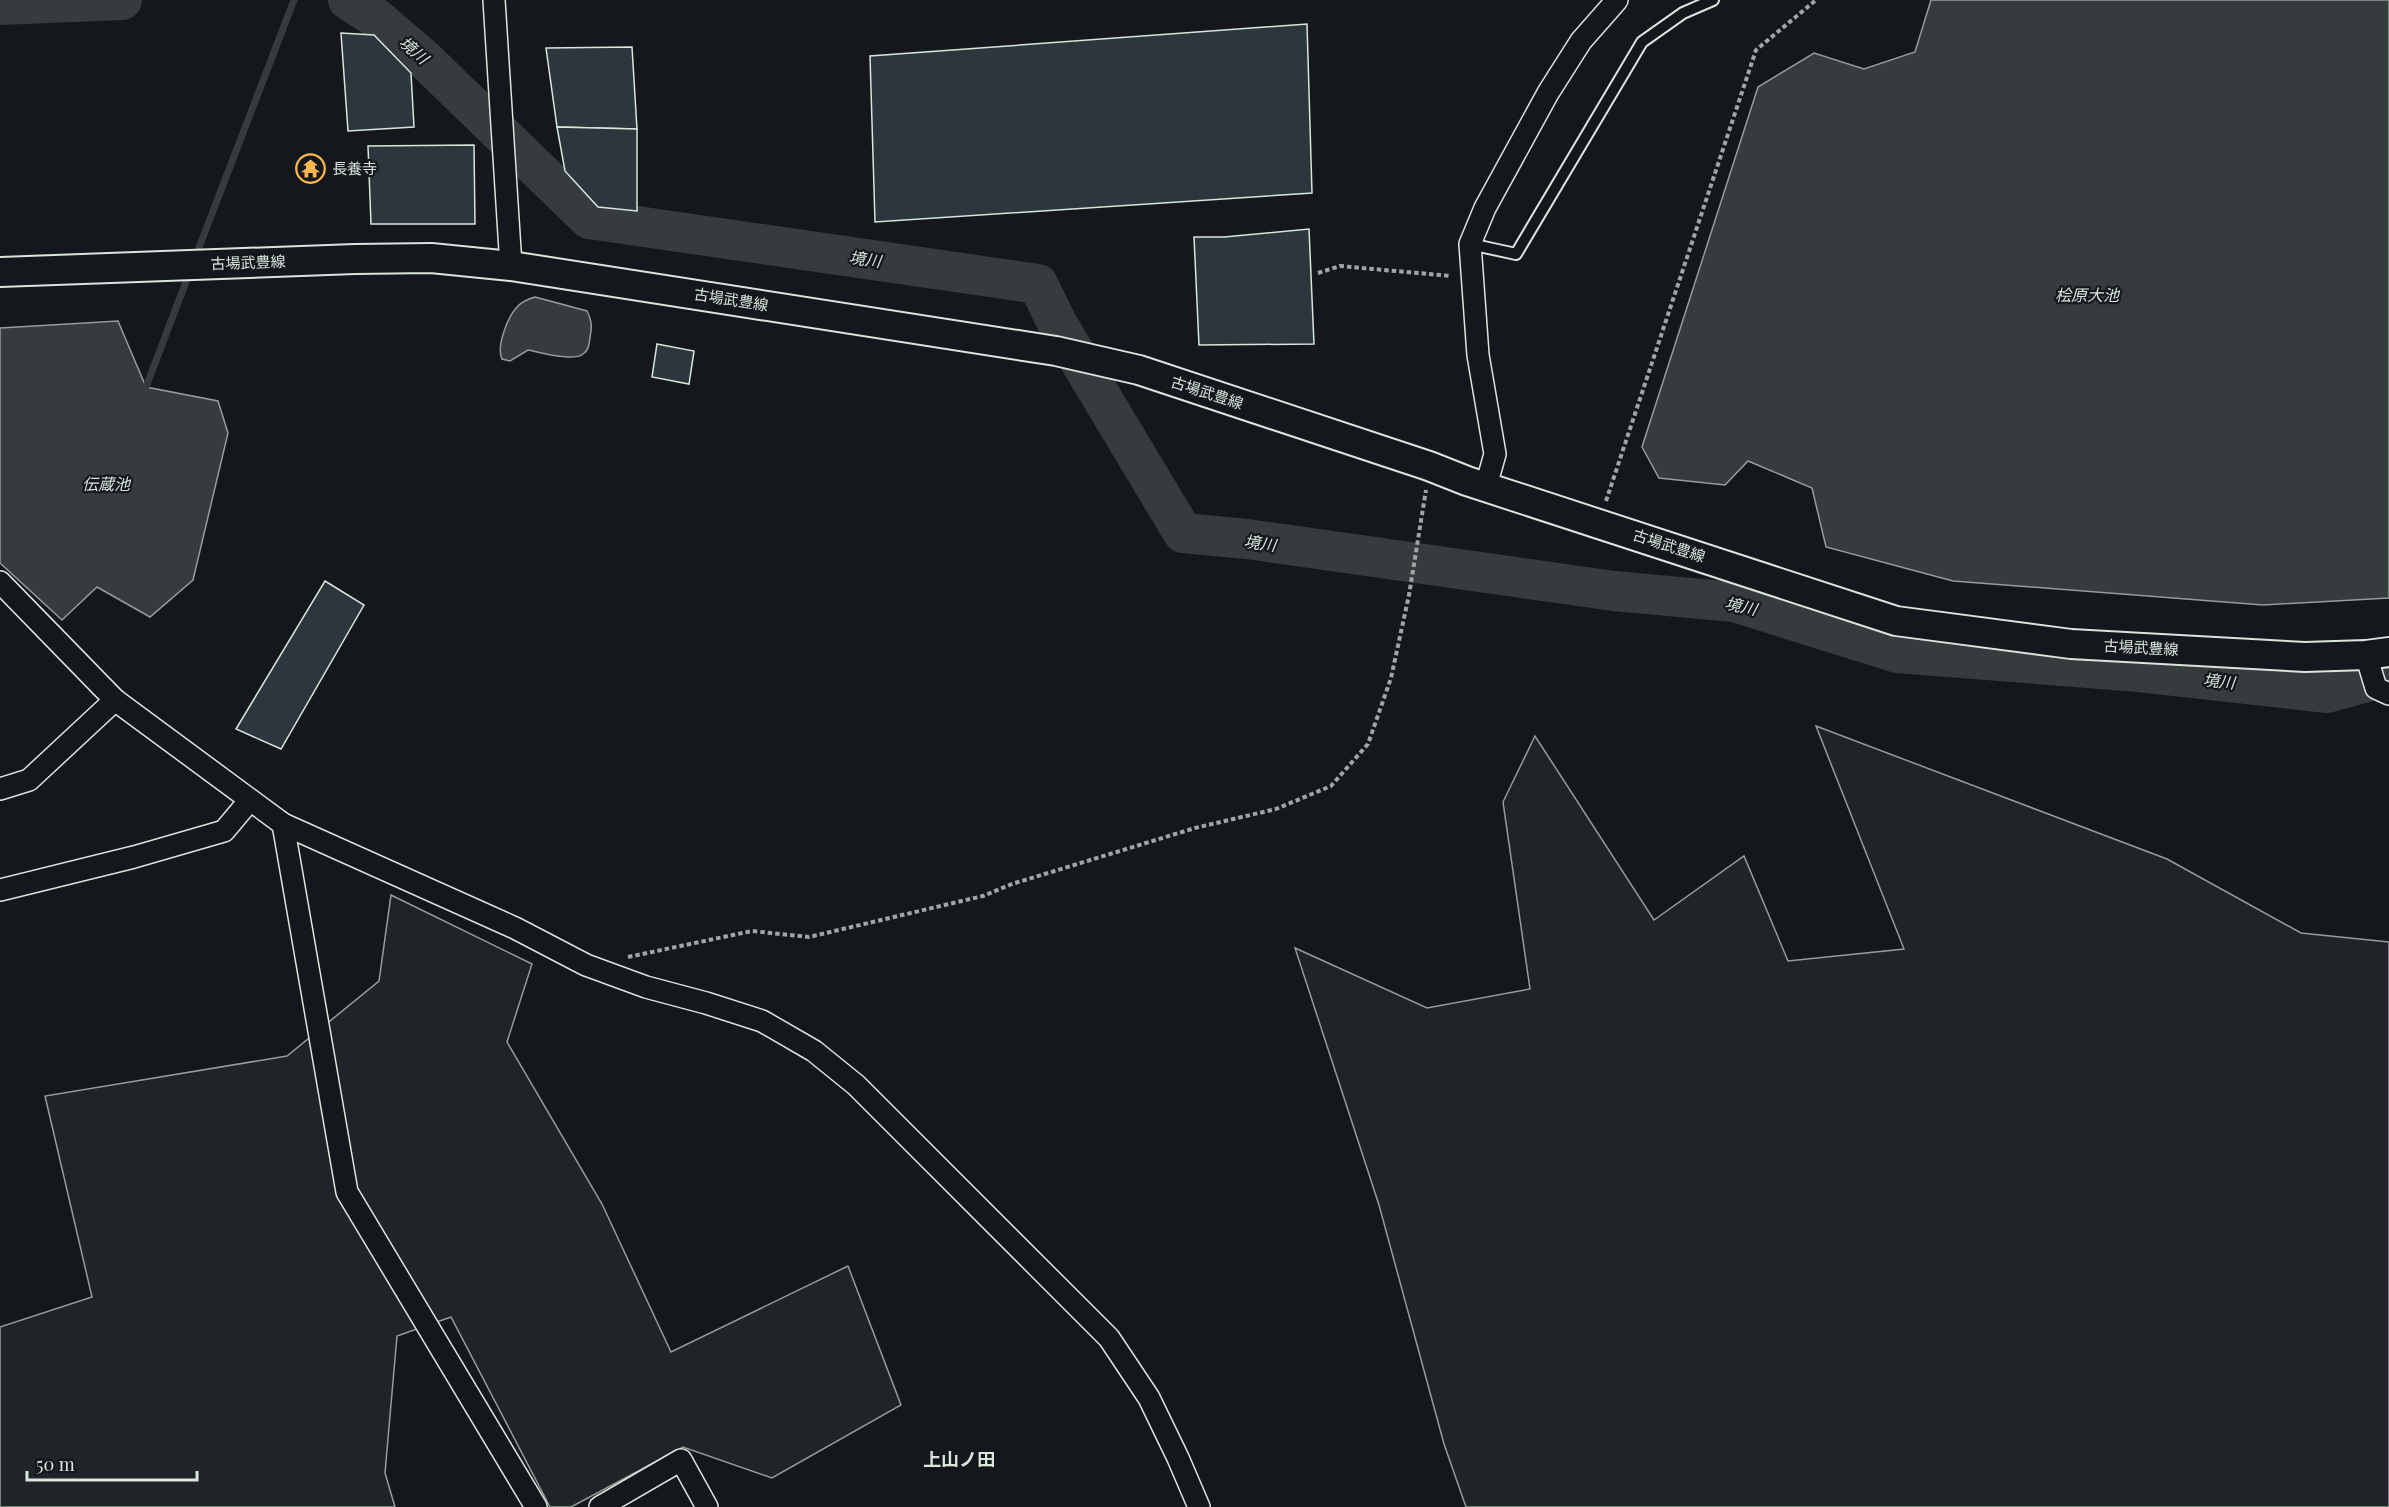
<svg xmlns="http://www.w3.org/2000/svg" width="2389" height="1507" font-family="'Playfair Display','Noto Sans JP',serif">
<rect width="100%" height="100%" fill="#14181c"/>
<g fill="#202428" stroke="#939e99" stroke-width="1.5">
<polygon points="1816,726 2167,859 2301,933 2389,942 2389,1507 1466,1507 1444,1444 1379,1205 1295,948 1427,1008 1530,989 1503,802 1535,736 1654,920 1744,856 1788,961 1904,949"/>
<polygon points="391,895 532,964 507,1042 602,1204 671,1352 848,1266 901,1405 772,1478 683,1447 571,1507 550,1507 451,1317 397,1336 385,1473 395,1507 0,1507 0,1327 92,1297 45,1096 287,1056 379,981"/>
</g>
<g fill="#363b3e" stroke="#939e99" stroke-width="1.5">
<polygon points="1931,0 2389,0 2389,598 2263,605 1953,581 1826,547 1812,488 1748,461 1725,485 1659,478 1642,447 1758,87 1814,53 1864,69 1915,52"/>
<path d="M535,297L587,311C592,321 592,326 590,338C589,344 589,350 583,354C574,362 539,352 528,350L510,361L502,359C496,346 508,316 518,306C523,301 528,299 535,297Z"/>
<polygon points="118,321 146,387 218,401 228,433 193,580 150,617 97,587 62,620 0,563 0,328"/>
</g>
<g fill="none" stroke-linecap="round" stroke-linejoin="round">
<g stroke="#363b3e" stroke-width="7">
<polyline points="195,258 294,0"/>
<polyline points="146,387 190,271"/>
</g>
<g stroke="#363b3e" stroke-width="40">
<polyline points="348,0 376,18 426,61 589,219 1038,284 1057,323 1183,533 1247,539 1614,591 1734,602 1897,653 2139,672 2327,693 2389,676"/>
<polyline points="0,5 122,0"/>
</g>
</g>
<g fill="#2c363c" stroke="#d8e6dc" stroke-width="1.5">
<polygon points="1307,24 1312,193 875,222 870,56"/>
<polygon points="341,33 374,35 411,73 414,127 348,131"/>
<polygon points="632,47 637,129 557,127 546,48"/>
<polygon points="557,127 637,129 637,211 598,207 565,171"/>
<polygon points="474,145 475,224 371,224 368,146"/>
<polygon points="1309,229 1314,344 1199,345 1194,237 1224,237"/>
<polygon points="657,344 694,351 689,384 652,377"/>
<polygon points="325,581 364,605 281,749 236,729"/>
</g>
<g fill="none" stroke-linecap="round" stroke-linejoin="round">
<defs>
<polyline id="lane" points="1470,244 1516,254 1642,42 1683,13 1713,0"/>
<g id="street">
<polyline points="494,0 511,266"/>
<polyline points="1486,486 1495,454 1478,355 1470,244 1485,208 1548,93 1581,41 1617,0"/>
<polyline points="0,582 115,700 283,824 515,928 586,965 646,987 706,1003 762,1021 814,1051 856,1085 1109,1338 1149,1398 1178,1458 1199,1507"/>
<polyline points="2366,655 2376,688 2389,694"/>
<polyline points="0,789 29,780 115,700"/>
<polyline points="283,824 347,1192 536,1507"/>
<polyline points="0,890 134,857 224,831 250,800"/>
<polyline points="600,1507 681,1460 707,1507"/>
</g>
<polyline id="secondary" points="0,272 355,259 431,258 511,266 1056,351 1139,370 1429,466 1467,481 1896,621 2071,644 2305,657 2366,655 2389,652"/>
</defs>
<use href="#lane" stroke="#d8e6dc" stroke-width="14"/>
<use href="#street" stroke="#d8e6dc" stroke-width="24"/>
<use href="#secondary" stroke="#d8e6dc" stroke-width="32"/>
<g stroke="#9da8a2" stroke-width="4" stroke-dasharray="4.5 3" stroke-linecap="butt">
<polyline points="1318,273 1340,266 1451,276"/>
<polyline points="1606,501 1756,50 1816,0"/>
<polyline points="628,957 752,931 809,937 983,896 1012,884 1195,828 1276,809 1331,786 1368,744 1391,678 1409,595 1426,490"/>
</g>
<use href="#lane" stroke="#14181c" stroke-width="10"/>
<use href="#street" stroke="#14181c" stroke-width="21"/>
<use href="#secondary" stroke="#14181c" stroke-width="28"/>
</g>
<defs>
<symbol id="temple-ring" viewBox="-11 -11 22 22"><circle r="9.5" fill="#14181c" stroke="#ffb74d" stroke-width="1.5"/><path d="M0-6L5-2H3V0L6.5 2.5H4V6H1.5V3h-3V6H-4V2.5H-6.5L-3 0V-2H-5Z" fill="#ffb74d"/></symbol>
</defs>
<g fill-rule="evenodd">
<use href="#temple-ring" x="294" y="152" width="33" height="33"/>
</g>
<g text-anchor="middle" stroke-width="4.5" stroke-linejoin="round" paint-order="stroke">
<g font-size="15" fill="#d8e6dc" stroke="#14181c" text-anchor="start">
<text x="332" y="174">長養寺</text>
</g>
<g font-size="15" fill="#d8e6dc" stroke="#14181c">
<text transform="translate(248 263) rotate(-2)" y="5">古場武豊線</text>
<text transform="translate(731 300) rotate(9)" y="5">古場武豊線</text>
<text transform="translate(1207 393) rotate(18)" y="5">古場武豊線</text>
<text transform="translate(1669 546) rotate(18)" y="5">古場武豊線</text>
<text transform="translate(2141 648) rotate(3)" y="5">古場武豊線</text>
</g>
<g font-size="16" font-style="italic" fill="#d8e6dc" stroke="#14181c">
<text transform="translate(414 50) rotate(41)" y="6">境川</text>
<text transform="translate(865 259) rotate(8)" y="6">境川</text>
<text x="2087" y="301">桧原大池</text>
<text x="106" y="490">伝蔵池</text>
<text transform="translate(1260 543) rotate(8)" y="6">境川</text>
<text transform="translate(1741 606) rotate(13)" y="6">境川</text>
<text transform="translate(2219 681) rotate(6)" y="6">境川</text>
</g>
<g font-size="18" font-weight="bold" fill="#d8e6dc" stroke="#14181c">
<text x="959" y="1466">上山ノ田</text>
</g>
</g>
<path d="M27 1471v9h170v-9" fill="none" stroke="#d8e6dc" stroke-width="3"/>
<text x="36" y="1471" font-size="18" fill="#d8e6dc" stroke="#14181c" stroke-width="4.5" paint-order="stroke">50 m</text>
</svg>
